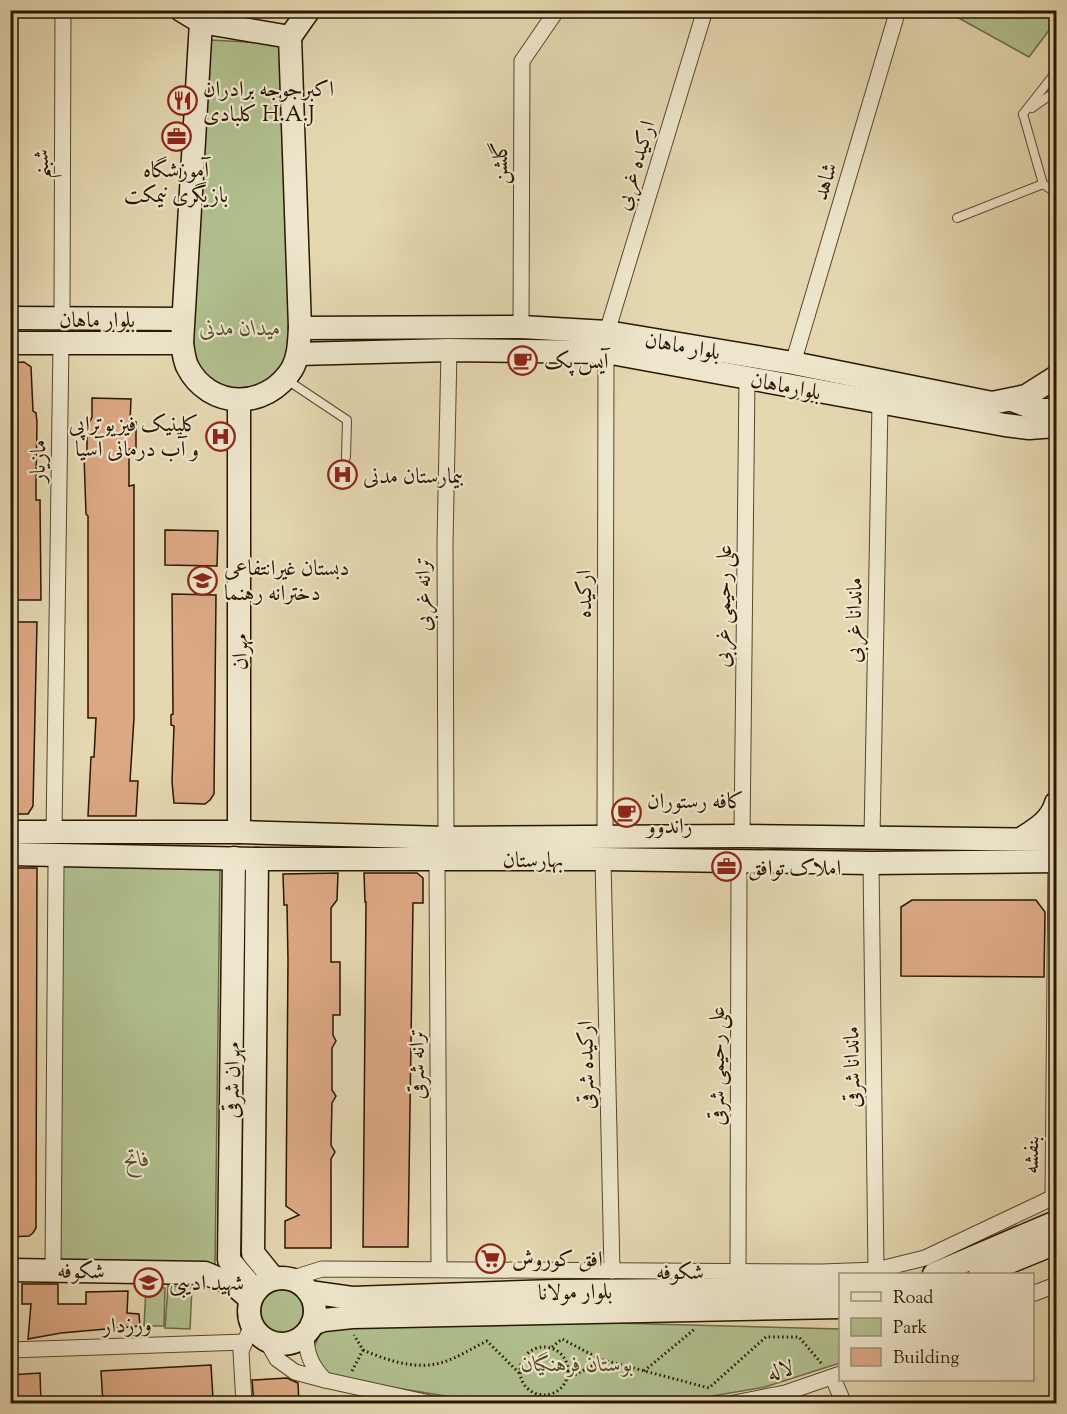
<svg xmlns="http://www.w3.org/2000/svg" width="1067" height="1414" font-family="'Sorts Mill Goudy',Amiri,serif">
<rect width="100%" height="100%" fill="#e5d8b1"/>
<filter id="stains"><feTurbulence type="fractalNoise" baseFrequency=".00333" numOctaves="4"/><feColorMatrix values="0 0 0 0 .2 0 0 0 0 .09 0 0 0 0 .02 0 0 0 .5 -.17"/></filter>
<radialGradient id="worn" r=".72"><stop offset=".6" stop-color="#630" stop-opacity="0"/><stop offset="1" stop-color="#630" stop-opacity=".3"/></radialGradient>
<g fill="#b1bf8e" stroke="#6d6a47" stroke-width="1.5">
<polygon points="946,11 1056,11 1056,21 1029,57"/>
<polygon points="211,40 282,44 292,342 286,364 274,379 253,390 217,386 197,366 189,326"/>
<polygon points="61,861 220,866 215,1266 56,1266"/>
<polygon points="168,1286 192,1287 190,1329 165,1328"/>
<polygon points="146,1287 165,1288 164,1326 144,1326"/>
<circle cx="282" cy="1311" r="21"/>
<polygon points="575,1322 840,1329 840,1363 765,1387 671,1403 489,1403 334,1378 322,1370 314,1347 319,1336 331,1326 420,1324 482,1326"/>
</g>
<g fill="#dda985" stroke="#291600" stroke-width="1.5">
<polygon points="24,362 31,367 33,411 36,413 37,422 36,485 36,500 40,500 41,600 10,600 10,363"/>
<polygon points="92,398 131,399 130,422 136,422 136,449 129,449 129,486 134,485 134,718 130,781 138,781 136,816 88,816 91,757 94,757 96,718 88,718 88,516 86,514 84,455 87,452 87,428 92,417"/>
<polygon points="165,530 218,531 217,566 165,565"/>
<polygon points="172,594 216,595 214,794 210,800 205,804 174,803 172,782 174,726 171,725 171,715 173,714"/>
<polygon points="10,622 37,622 33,806 28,814 10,814"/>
<polygon points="10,868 37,868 36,1228 33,1233 29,1236 10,1237"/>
<polygon points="338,873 337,900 331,908 331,962 340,962 340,1015 333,1015 333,1035 336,1041 332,1048 332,1090 336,1096 332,1103 331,1145 335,1152 331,1159 331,1248 285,1248 285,1221 299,1215 286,1206 288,960 287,905 284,905 283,874"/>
<polygon points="364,873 417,873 423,878 423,903 413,903 408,1247 363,1247 366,902 365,902"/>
<polygon points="912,900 1036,900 1045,912 1044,977 901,976 901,907"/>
<polygon points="22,1284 58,1284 58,1304 86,1304 86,1292 128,1291 127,1313 139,1314 140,1326 61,1333 28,1339 31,1304 22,1304"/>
<polygon points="211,1365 213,1399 103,1404 101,1371"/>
<polygon points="40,1373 41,1404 10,1404 10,1375"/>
<polygon points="287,1378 298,1383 299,1404 254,1404 252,1380"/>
</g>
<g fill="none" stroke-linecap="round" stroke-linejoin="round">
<defs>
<g id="lane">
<polyline points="1032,108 1056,91"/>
<polyline points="1023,114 1043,184"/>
<polyline points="1023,114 1056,72"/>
<polyline points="957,218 1043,184 1056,193"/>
<polyline points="287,380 347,420 346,457"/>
</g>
<g id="street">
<polyline points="62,318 63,10"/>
<polyline points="521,327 522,61 557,10"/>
<polyline points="607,332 705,10"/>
<polyline points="793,363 898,10"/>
<polyline points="54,832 61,343"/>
<polyline points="605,836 606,352"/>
<polyline points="742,836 747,377"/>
<polyline points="872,837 880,403"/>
<polyline points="446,838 445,543 449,350"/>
<polyline points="603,859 612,1271"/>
<polyline points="437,860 439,1268"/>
<polyline points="871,863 876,1270"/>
<polyline points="1053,1198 1056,861"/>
<polyline points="53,1269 56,865"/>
<polyline points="738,1272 739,860"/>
<polyline points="290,1279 322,1269 822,1272 876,1270 925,1258 1056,1196"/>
<polyline points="1032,1294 1056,1285"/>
<path d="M306,1334C306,1353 311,1366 325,1380"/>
<polyline points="266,1340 277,1359 295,1372 325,1380 434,1404"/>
<polyline points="10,1350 245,1342"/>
<polyline points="833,1378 844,1404"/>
<polyline points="244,1404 241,1351 252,1325"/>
<polyline points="729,1404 785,1393 840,1374"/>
</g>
<g id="secondary">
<path d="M181,10L201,22L290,37L300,328C299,342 299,357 292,369C267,410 209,410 187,366C184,359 183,350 182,343L201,22"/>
<polyline points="290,37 309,10"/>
<polyline points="10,318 183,319"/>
<polyline points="300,328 521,327 607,332 793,363 992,403 1026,396 1056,377"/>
<polyline points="10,343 182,343"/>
<polyline points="298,354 449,350 606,352 1005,425 1029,428 1056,426"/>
<polyline points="239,400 239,832"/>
<polyline points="1012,400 1038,410 1056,410"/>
<polyline points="10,832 239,832 446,838 742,836 1056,840"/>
<path d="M1021,839C1036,829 1051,821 1056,803"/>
<polyline points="10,854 257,859 603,859 871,863 1056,861"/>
<polyline points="234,858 229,1260 255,1291"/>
<polyline points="257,859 253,1253 274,1279"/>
<polyline points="10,1270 205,1273 234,1285 248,1297"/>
<polyline points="934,1274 1056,1222"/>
<polyline points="980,1274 1056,1243"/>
<circle cx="282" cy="1311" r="33"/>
<polyline points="309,1292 352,1298 555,1291 840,1289"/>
<polyline points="312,1324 324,1320 352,1317 840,1307"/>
</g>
</defs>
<use href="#lane" stroke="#58462c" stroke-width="10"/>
<use href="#street" stroke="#58462c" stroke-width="17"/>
<use href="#secondary" stroke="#291600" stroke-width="25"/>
<g stroke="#291600" stroke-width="3" stroke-dasharray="1.5 3" stroke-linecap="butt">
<circle cx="544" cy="1371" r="24"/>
<polyline points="552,1347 562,1339 602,1360"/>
<path d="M363,1350C386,1360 415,1370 440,1363C456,1359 472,1348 487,1341L519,1373"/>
<polyline points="352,1371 363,1350 354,1335"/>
<polyline points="644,1371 696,1328"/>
<polyline points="567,1379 603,1360 709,1388 766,1337 799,1337 822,1364"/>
</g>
<use href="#lane" stroke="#eee6cc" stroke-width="8"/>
<use href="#street" stroke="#eee6cc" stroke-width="15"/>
<use href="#secondary" stroke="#eee6cc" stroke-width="22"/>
</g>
<defs>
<symbol id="restaurant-ring" viewBox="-11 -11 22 22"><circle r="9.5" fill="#eee6cc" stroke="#8f2418" stroke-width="1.5"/><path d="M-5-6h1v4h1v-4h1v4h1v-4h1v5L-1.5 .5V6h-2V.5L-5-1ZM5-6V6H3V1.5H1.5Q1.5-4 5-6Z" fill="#8f2418"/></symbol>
<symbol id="office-ring" viewBox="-11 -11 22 22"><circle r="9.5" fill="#eee6cc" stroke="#8f2418" stroke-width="1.5"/><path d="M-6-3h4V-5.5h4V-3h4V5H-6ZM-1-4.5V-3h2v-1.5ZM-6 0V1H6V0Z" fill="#8f2418"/></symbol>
<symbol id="cafe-ring" viewBox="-11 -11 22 22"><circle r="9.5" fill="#eee6cc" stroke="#8f2418" stroke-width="1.5"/><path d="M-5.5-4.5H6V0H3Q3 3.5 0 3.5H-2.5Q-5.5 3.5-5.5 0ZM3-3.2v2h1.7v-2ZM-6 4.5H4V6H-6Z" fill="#8f2418"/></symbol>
<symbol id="hospital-ring" viewBox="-11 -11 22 22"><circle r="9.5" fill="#eee6cc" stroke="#8f2418" stroke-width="1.5"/><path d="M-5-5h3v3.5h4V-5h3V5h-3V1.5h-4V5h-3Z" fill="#8f2418"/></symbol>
<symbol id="school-ring" viewBox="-11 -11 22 22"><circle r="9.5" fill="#eee6cc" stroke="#8f2418" stroke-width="1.5"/><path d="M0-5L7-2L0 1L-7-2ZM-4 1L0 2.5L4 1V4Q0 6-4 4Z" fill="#8f2418"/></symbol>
<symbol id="supermarket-ring" viewBox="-11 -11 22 22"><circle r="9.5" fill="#eee6cc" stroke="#8f2418" stroke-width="1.5"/><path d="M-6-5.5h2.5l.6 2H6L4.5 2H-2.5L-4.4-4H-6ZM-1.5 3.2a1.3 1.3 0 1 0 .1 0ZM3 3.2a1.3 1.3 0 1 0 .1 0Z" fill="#8f2418"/></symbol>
</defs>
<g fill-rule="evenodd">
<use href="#restaurant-ring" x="166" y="84" width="33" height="33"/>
<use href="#office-ring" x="160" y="120" width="33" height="33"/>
<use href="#cafe-ring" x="506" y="344" width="33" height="33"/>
<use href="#hospital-ring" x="204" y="420" width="33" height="33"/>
<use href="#hospital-ring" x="326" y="458" width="33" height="33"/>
<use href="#school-ring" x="186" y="564" width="33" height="33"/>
<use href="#cafe-ring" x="610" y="796" width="33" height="33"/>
<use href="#office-ring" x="710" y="850" width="33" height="33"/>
<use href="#supermarket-ring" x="474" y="1242" width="33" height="33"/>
<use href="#school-ring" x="132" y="1266" width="33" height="33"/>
</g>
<g text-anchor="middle" stroke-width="4.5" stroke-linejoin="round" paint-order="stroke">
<g font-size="22" fill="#291600" stroke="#eee6cc" text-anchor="start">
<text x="203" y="96">اکبرجوجه برادران<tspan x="203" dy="25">کلبادی H.A.J</tspan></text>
<text x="176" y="177" text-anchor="middle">آموزشگاه<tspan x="176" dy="25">بازیگری نیمکت</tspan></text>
<text x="544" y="368">آیس پک</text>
<text x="199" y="431" text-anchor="end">کلینیک فیزیوتراپی<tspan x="199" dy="25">و آب درمانی آسیا</tspan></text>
<text x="363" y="483">بیمارستان مدنی</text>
<text x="224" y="575">دبستان غیرانتفاعی<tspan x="224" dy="25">دخترانه رهنما</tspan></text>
<text x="647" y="808">کافه رستوران<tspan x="647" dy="25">راندوو</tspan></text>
<text x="748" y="875">املاک توافق</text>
<text x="512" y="1266">افق کوروش</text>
<text x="169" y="1290">شهید ادیبی</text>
</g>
<g font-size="22" fill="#291600" stroke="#eee6cc">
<text transform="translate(499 163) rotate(-90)" y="8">گلشن</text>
<text transform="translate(40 164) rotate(-90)" y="8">شبنم</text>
<text transform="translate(634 165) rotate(-73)" y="8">ارکیده غربی</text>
<text transform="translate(824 181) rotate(-73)" y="8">شاهد</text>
<text x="97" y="327">بلوار ماهان</text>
<text transform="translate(683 345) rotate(10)" y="8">بلوار ماهان</text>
<text transform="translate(786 385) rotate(11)" y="8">بلوارماهان</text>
<text transform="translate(37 461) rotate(-89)" y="8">مازیار</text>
<text transform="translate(422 594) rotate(-90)" y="8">ترانه غربی</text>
<text transform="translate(583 594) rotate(-90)" y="8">ارکیده</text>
<text transform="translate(722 606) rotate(-89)" y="8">علی رحیمی غربی</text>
<text transform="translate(853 620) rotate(-89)" y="8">ماندانا غربی</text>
<text transform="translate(239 652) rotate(-90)" y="8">مهران</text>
<text x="533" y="867">بهارستان</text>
<text transform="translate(416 1064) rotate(-90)" y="8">ترانه شرقی</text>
<text transform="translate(585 1065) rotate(-91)" y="8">ارکیده شرقی</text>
<text transform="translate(716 1066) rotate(-90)" y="8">علی رحیمی شرقی</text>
<text transform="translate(851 1067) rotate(-91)" y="8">ماندانا شرقی</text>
<text transform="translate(231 1080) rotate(-89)" y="8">مهران شرقی</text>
<text transform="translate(1030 1155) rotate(-89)" y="8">بنفشه</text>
<text transform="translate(81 1270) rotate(1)" y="8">شکوفه</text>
<text x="680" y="1279">شکوفه</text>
<text transform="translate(575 1291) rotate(-1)" y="8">بلوار مولانا</text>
<text transform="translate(127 1324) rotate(-2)" y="8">ورزدار</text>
<text transform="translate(780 1369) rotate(-14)" y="8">لاله</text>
</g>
<g font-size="22" font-style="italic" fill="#52492b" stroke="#eee6cc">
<text x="240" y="335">میدان مدنی</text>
<text x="137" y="1166">فاتح</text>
<text x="577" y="1371">بوستان فرهنگیان</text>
</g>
</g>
<rect width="1067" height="1414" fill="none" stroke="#e5d8b1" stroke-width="36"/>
<rect x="12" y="12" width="1043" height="1390" fill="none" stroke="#291600" stroke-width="3"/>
<rect x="18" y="18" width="1031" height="1378" fill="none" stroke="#291600" stroke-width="1.5"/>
<rect x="839" y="1273" width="195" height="108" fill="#eee6cc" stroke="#9f937a" stroke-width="1.5"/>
<rect x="851" y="1292" width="30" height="9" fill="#eee6cc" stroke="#9f937a" stroke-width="1.5"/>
<text x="893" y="1303" font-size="18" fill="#291600">Road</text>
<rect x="851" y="1318" width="30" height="18" fill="#b1bf8e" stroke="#9f937a" stroke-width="1.5"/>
<text x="893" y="1333" font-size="18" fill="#291600">Park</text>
<rect x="851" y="1348" width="30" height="18" fill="#dda985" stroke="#9f937a" stroke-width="1.5"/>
<text x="893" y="1363" font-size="18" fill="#291600">Building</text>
<rect width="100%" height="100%" filter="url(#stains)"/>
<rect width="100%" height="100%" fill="url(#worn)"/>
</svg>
